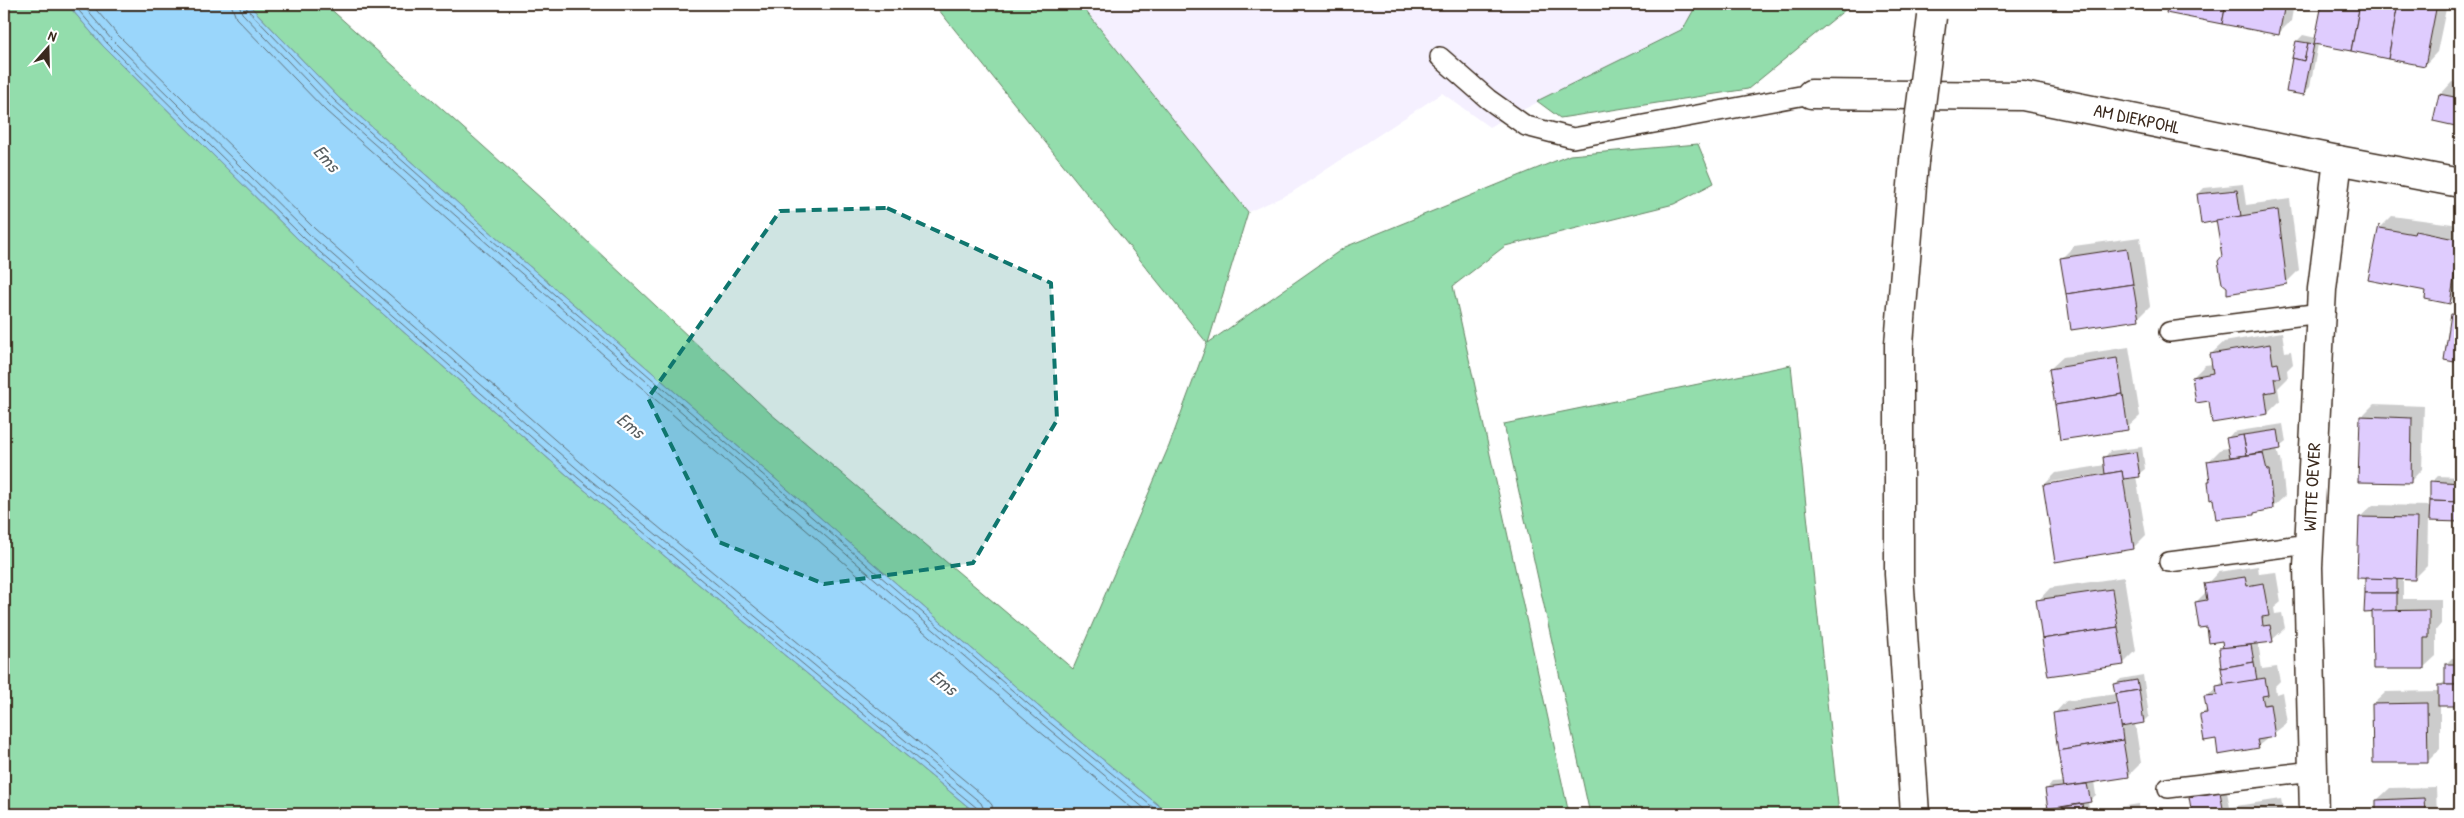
<svg xmlns="http://www.w3.org/2000/svg" width="2464" height="818" font-family="'Patrick Hand',sans-serif">
<rect width="100%" height="100%" fill="#fff"/>
<filter id="ink" filterUnits="userSpaceOnUse"><feTurbulence type="fractalNoise" baseFrequency=".02" numOctaves="2"/><feDisplacementMap in="SourceGraphic" scale="10" xChannelSelector="R" yChannelSelector="G"/><feConvolveMatrix kernelMatrix="1 2 1 2 8 2 1 2 1" color-interpolation-filters="sRGB"/></filter>
<g filter="url(#ink)">
<polygon fill="#f5f0ff" points="1077,4 1697,4 1683,29 1489,127 1442,93 1291,193 1248,212"/>
<g fill="#93ddac" stroke="#678465">
<polygon points="4,4 67,4 103,46 302,243 575,482 977,814 4,814"/>
<polygon points="248,4 325,4 542,199 770,413 1073,669 1169,446 1207,343 934,4 1080,4 1248,212 1208,343 1345,247 1570,155 1698,144 1714,183 1674,204 1505,246 1453,286 1569,814 1169,814 1045,712 521,259 339,98"/>
<polygon points="1697,4 1848,4 1846,9 1748,89 1560,118 1537,101 1683,29"/>
<polygon points="1791,365 1839,814 1590,814 1504,424"/>
</g>
<polygon fill="#9ad6fb" stroke="#7491a3" points="67,4 248,4 339,98 521,259 1045,712 1169,814 977,814 575,482 302,243 103,46"/>
<g fill="#0003" fill-rule="evenodd">
<polygon points="2169,4 2294,4 2291,21 2278,34 2167,12"/>
<polygon points="2323,4 2447,4 2437,52 2425,65 2318,44 2310,87 2304,93 2297,41 2303,35 2316,38"/>
<polygon points="2452,82 2460,84 2460,125 2434,120 2440,95"/>
<polygon points="2243,184 2246,205 2290,199 2299,270 2286,283 2223,257 2217,219 2198,194 2204,188"/>
<polygon points="2392,216 2460,225 2460,292 2450,302 2428,290 2380,228"/>
<polygon points="2140,237 2150,306 2138,318 2061,259 2074,246"/>
<polygon points="2458,308 2460,309 2460,361 2446,359 2452,315"/>
<polygon points="2282,332 2285,352 2291,351 2293,364 2287,370 2288,378 2278,388 2280,401 2268,413 2210,399 2193,377 2205,365 2213,364 2211,354 2224,342"/>
<polygon points="2129,347 2140,416 2127,428 2050,369 2063,357"/>
<polygon points="2374,404 2424,406 2422,469 2410,482 2362,416"/>
<polygon points="2283,424 2286,442 2277,449 2279,458 2281,458 2285,496 2272,508 2237,517 2236,514 2214,498 2209,481 2211,479 2208,462 2221,449 2229,448 2227,439 2233,432"/>
<path d="M2142,447L2145,469L2136,476L2146,535L2133,548L2044,485L2056,473L2105,465L2104,458L2110,451ZM2107,473V475L2052,484L2051,482Z"/>
<polygon points="2438,476 2460,477 2460,521 2428,520 2427,566 2415,578 2403,578 2403,599 2441,599 2441,624 2436,630 2436,656 2423,668 2374,611 2366,579 2360,517 2373,505 2431,506 2432,482"/>
<polygon points="2258,566 2259,574 2276,572 2281,602 2274,608 2275,614 2282,613 2285,628 2272,640 2258,642 2262,669 2277,667 2280,681 2275,686 2276,694 2282,692 2287,723 2258,746 2217,737 2201,715 2208,708 2206,697 2225,680 2220,649 2224,645 2223,639 2208,626 2196,602 2207,591 2206,585 2218,572"/>
<polygon points="2124,577 2136,651 2123,664 2038,601 2050,588"/>
<polygon points="2452,658 2460,658 2460,705 2440,705 2440,749 2428,761 2373,704 2386,692 2439,691 2439,686 2447,680 2446,664"/>
<polygon points="2143,675 2149,716 2143,722 2135,724 2141,763 2128,776 2094,781 2096,795 2088,802 2090,812 2139,804 2140,814 2041,814 2041,811 2049,805 2046,790 2052,783 2065,782 2054,714 2066,701 2116,694 2114,685 2121,679"/>
<polygon points="2226,787 2230,807 2281,799 2284,814 2193,814 2191,797 2197,791"/>
<polygon points="2436,787 2437,814 2378,814 2377,800 2390,788"/>
</g>
<g fill="none" stroke-linecap="round" stroke-linejoin="round">
<g stroke="#616f76" stroke-width="1">
<polyline points="73,4 107,43 305,239 578,478 977,808 980,814"/>
<polyline points="82,4 111,39 310,235 582,473 981,803 986,814"/>
<polyline points="91,4 117,34 315,229 587,468 986,798 992,805 993,814"/>
<polyline points="231,4 236,18 326,111 509,273 1033,726 1139,814"/>
<polyline points="239,4 242,13 331,106 514,267 1038,720 1151,814"/>
<polyline points="245,4 247,9 335,101 518,263 1042,716 1161,814"/>
</g>
</g>
<g fill="#dfccfe" stroke="#3b2a1e">
<polygon points="2168,4 2226,4 2222,24 2166,13"/>
<polygon points="2226,4 2285,4 2279,35 2222,24"/>
<polygon points="2322,4 2360,4 2351,51 2314,44"/>
<polygon points="2360,4 2398,4 2388,59 2351,51"/>
<polygon points="2398,4 2437,4 2425,66 2388,59"/>
<polygon points="2296,41 2308,43 2304,61 2292,58"/>
<polygon points="2308,43 2314,44 2304,95 2286,92 2292,58 2304,61"/>
<polygon points="2439,94 2460,98 2460,127 2433,121"/>
<polygon points="2237,190 2241,216 2201,224 2197,194"/>
<polygon points="2278,210 2287,284 2227,294 2227,287 2222,283 2218,261 2222,256 2216,220"/>
<polygon points="2379,225 2380,228 2414,234 2415,231 2460,240 2450,304 2425,299 2426,291 2368,280"/>
<polygon points="2127,248 2133,284 2066,294 2060,258"/>
<polygon points="2133,284 2139,320 2071,330 2066,294"/>
<polygon points="2451,314 2460,315 2460,363 2444,360"/>
<polygon points="2270,344 2273,364 2278,363 2281,378 2274,378 2276,391 2265,393 2268,414 2212,423 2209,401 2196,403 2192,377 2213,373 2210,354"/>
<polygon points="2117,358 2123,394 2055,405 2049,369"/>
<polygon points="2123,394 2128,430 2060,440 2055,405"/>
<polygon points="2360,416 2412,418 2411,483 2358,482"/>
<polygon points="2278,430 2281,449 2247,455 2243,435"/>
<polygon points="2243,435 2247,455 2230,457 2226,438"/>
<polygon points="2136,452 2140,477 2123,479 2122,471 2105,474 2103,457"/>
<polygon points="2263,453 2267,470 2269,470 2273,509 2254,513 2254,515 2216,519 2213,499 2210,500 2208,481 2210,481 2207,461"/>
<polygon points="2122,471 2134,549 2055,562 2043,485"/>
<polygon points="2430,481 2460,483 2460,502 2430,501"/>
<polygon points="2430,501 2460,502 2460,522 2429,521"/>
<polygon points="2359,517 2417,518 2415,580 2357,578"/>
<polygon points="2245,577 2247,586 2263,583 2269,616 2262,617 2263,626 2270,625 2273,642 2223,648 2222,641 2209,643 2207,627 2199,628 2195,602 2207,600 2204,583"/>
<polygon points="2365,578 2397,579 2397,593 2365,593"/>
<polygon points="2112,589 2118,627 2042,639 2036,600"/>
<polygon points="2365,593 2397,593 2397,611 2364,613"/>
<polygon points="2429,610 2429,638 2424,638 2424,669 2373,669 2372,611"/>
<polygon points="2118,627 2124,665 2048,676 2042,639"/>
<polygon points="2251,645 2254,662 2221,668 2219,648"/>
<polygon points="2254,662 2257,680 2224,685 2221,668"/>
<rect x="2445" y="664" width="15" height="21"/>
<polygon points="2265,678 2268,695 2262,696 2264,705 2270,704 2275,737 2257,740 2259,748 2218,755 2216,739 2204,741 2200,717 2200,714 2207,713 2204,696 2217,695 2216,686"/>
<polygon points="2137,680 2139,690 2115,694 2113,684"/>
<rect x="2438" y="685" width="22" height="21"/>
<polygon points="2139,690 2144,723 2121,727 2115,694"/>
<polygon points="2118,703 2123,740 2058,751 2053,713"/>
<polygon points="2427,703 2428,763 2373,763 2372,704"/>
<polygon points="2123,740 2129,777 2064,787 2058,751"/>
<polygon points="2087,784 2091,802 2048,809 2045,789"/>
<polygon points="2220,792 2224,814 2192,814 2189,797"/>
<polygon points="2424,798 2425,814 2376,814 2376,800"/>
<polygon points="2082,804 2084,814 2040,814 2039,811"/>
</g>
<g fill="none" stroke-linecap="round" stroke-linejoin="round">
<defs>
<g id="service">
<polyline points="1440,57 1488,99 1526,126 1573,138 1811,94"/>
<polyline points="2169,332 2321,313"/>
<polyline points="2169,562 2309,544"/>
<polyline points="2168,788 2313,771"/>
</g>
<g id="minor">
<polyline points="1811,94 2023,96 2338,160 2460,183"/>
<polyline points="2314,814 2308,567 2322,289 2338,160"/>
</g>
<polyline id="secondary" points="1914,161 1899,344 1899,574 1915,814"/>
</defs>
<use href="#service" stroke="#3b2a1e" stroke-width="22"/>
<use href="#minor" stroke="#3b2a1e" stroke-width="31"/>
<use href="#secondary" stroke="#3b2a1e" stroke-width="31"/>
<use href="#service" stroke="#fff" stroke-width="19"/>
<use href="#minor" stroke="#fff" stroke-width="28"/>
<use href="#secondary" stroke="#fff" stroke-width="28"/>
<defs>
<polyline id="secondary-bridge" points="1914,161 1932,17"/>
</defs>
<use href="#secondary-bridge" stroke="#3b2a1e" stroke-width="31" stroke-linecap="butt"/>
<use href="#secondary-bridge" stroke="#fff" stroke-width="28"/>
</g>
</g>
<path fill="#0f766e" fill-opacity="0.2" stroke="#0f766e" stroke-width="4" stroke-dasharray="10 6" stroke-linejoin="round" d="M887,208L1051,283L1057,420L973,563L824,584L719,542L648,398L780,211Z"/>
<g text-anchor="middle" stroke-width="4.5" stroke-linejoin="round" paint-order="stroke">
<g font-size="18" fill="#3b2a1e" stroke="#fff">
<text transform="translate(2137 119) rotate(12)" y="6">AM DIEKPOHL</text>
<text transform="translate(2312 487) rotate(-87)" y="6">WITTE OEVER</text>
</g>
<g font-size="19" font-style="italic" fill="#585e60" stroke="#fff">
<text transform="translate(327 158) rotate(48)" y="7">Ems</text>
<text transform="translate(631 425) rotate(39)" y="7">Ems</text>
<text transform="translate(944 682) rotate(39)" y="7">Ems</text>
</g>
</g>
<rect width="2464" height="818" fill="none" stroke="#fff" stroke-width="20"/>
<rect x="10" y="10" width="2444" height="798" fill="none" stroke="#3b2a1e" stroke-width="2" filter="url(#ink)"/>
<g transform="translate(48 48) rotate(20)" stroke="#ffffff" stroke-width="4" paint-order="stroke">
<path d="M0-4L9 19L0 12L-9 19Z" fill="#3b2a1e"/>
<text y="-8" font-size="14" font-weight="bold" text-anchor="middle" fill="#3b2a1e">N</text>
</g>
</svg>
